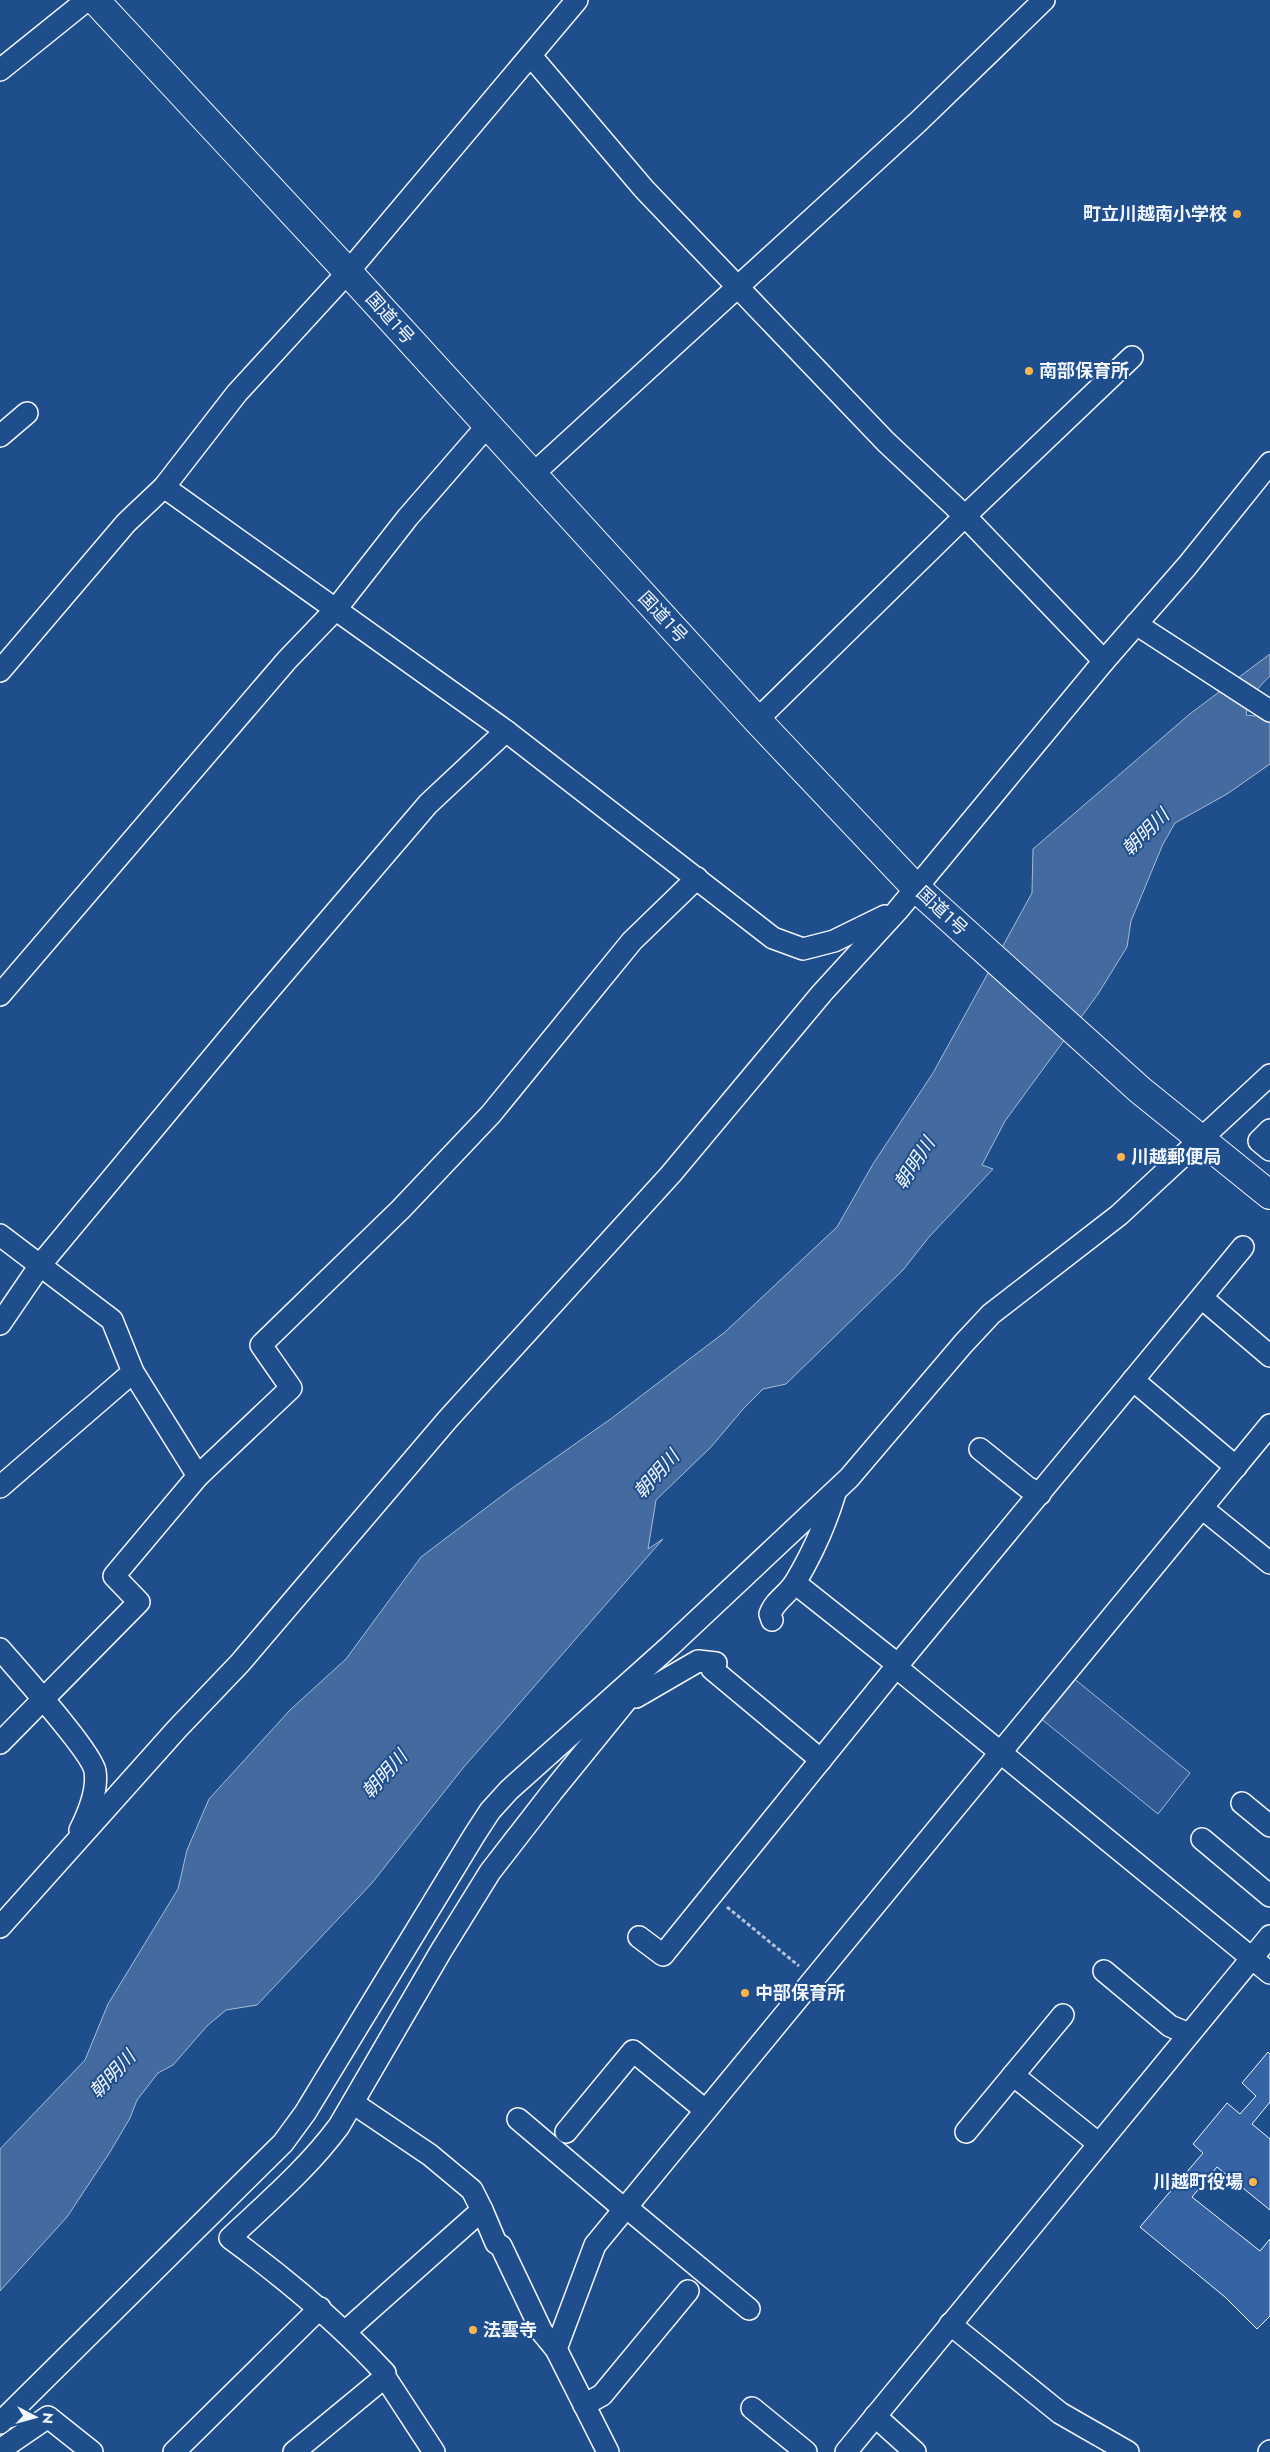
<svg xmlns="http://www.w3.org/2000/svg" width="1270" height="2452" font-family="Jost,'Noto Sans JP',sans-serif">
<rect width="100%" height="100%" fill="#1f4e8c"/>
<polygon fill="#305b95" stroke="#a8bbd7" points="1072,1677 1190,1773 1158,1814 1039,1717"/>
<path fill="#446ba0" stroke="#a8bbd7" d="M1270,654V676C1260,685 1247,701 1246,715L1255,716L1270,709V764L1227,794L1175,823L1163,844L1131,921L1127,947L1098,994L1005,1121L982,1165L993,1169L929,1237L903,1270L786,1384L763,1389L744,1408L711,1447L656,1500L648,1549L663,1539L463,1768L372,1883L257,2005L226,2010L207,2026L173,2065L158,2073L137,2100L130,2118L110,2152L67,2217L0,2291V2149L85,2060L108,2004L178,1889L187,1850L209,1799L290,1710L346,1659L421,1557L511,1489L612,1418L725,1332L837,1227L873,1164L933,1073L1032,893L1033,849L1191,713Z"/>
<polygon fill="#3563a3" stroke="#f2f6ff" points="1268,2052 1270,2054 1270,2102 1252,2124 1270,2139 1270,2210 1217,2167 1192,2197 1260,2251 1270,2239 1270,2316 1257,2329 1225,2297 1140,2227 1203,2153 1193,2144 1227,2103 1240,2114 1256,2096 1242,2083"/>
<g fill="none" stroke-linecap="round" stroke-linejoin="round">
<defs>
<g id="minor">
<polyline points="531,56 644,189 886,442 965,516 1104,661"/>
<polyline points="0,70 87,0"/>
<polyline points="0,436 27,413"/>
<polyline points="532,475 918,122 1044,0"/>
<polyline points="164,487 506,731 773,938 803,949 834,941 885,916"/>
<polyline points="1136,624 1270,711"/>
<polyline points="0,671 126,523 164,487 237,393 348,272 577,0"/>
<polyline points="757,720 965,516 1132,357"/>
<polyline points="0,995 287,660 336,609 408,517 487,426"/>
<polyline points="1270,1130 1259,1141 1270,1150"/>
<polyline points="0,1235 112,1320 133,1372 198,1476"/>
<polyline points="1202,1298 1270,1356"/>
<polyline points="0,1324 41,1264 253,1009 428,804 506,731"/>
<polyline points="1133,1380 1236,1467"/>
<polyline points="980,1449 1027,1487 1040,1494"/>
<polyline points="0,1487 133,1372"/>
<polyline points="1202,1508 1270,1563"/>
<polyline points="795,1583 892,1660 896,1667 1270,1973"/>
<path d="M772,1620L770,1614C775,1600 789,1594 796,1581C812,1554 826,1523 835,1493"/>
<path d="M0,1649C17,1669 92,1752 95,1771C98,1789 88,1814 80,1830"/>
<polyline points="712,1669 821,1760"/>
<polyline points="630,1696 636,1697 698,1661 716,1663"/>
<polyline points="0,1743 139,1602 114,1576 198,1476 291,1388 261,1345 401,1209 491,1114 632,941 697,878"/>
<polyline points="1242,1803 1270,1826"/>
<polyline points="1202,1839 1270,1896"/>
<polyline points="0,1927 177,1729 240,1663 448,1419 671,1174 822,993 897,911 1104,661 1187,566 1270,463"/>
<polyline points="639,1937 663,1955 896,1667 1243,1247"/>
<polyline points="1104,1971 1170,2026 1189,2034"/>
<polyline points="1013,2075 1099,2144"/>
<polyline points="353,2103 430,2155 472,2190 482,2210"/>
<polyline points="518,2119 624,2209"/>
<polyline points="566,2132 633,2051 705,2110"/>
<polyline points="966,2132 1063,2015"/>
<polyline points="626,2207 749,2309"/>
<polyline points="950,2324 1060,2413 1128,2452"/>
<polyline points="346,2331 482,2210 496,2243 501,2246 542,2332 556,2349 608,2452"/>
<polyline points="556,2349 595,2245 1270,1425"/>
<polyline points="584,2405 602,2395 688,2291"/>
<polyline points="752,2408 806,2452"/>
<polyline points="875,2416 915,2452"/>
<polyline points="0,2423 283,2143 305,2113 475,1834 490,1811 509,1790 670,1646 849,1478 963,1344 991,1314 1119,1215 1270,1075"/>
<polyline points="0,2450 48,2417 92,2452"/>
<polyline points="174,2452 320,2308"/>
<polyline points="294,2452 385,2377"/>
<path d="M434,2452L385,2377V2373C338,2322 286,2279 230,2238C268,2202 308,2168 339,2126L441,1951L490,1872L552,1792L630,1696L628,1688"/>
<polyline points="846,2452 1270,1936"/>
<polyline points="1269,2452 1270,2451"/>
</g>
<polyline id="highway" points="95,0 348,272 757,720 915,887 1140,1090 1270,1195"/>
</defs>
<use href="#minor" stroke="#f2f6ff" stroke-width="24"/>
<use href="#highway" stroke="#f2f6ff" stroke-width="30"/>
<polyline stroke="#b3c4dc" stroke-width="3" stroke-dasharray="4 2.5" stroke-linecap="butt" points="727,1907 799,1966"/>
<use href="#minor" stroke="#1f4e8c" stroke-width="21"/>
<use href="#highway" stroke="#1f4e8c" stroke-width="28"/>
</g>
<g fill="#ffb74d" stroke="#1f4e8c" stroke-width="2">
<circle cx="1237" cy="214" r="5"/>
<circle cx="1029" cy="371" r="5"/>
<circle cx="1121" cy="1157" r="5"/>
<circle cx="745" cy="1993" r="5"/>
<circle cx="1253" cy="2182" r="5"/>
<circle cx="473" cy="2330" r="5"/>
</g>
<g text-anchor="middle" stroke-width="4" stroke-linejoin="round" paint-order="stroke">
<g font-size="18" font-weight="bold" fill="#f2f6ff" stroke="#1f4e8c" text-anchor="start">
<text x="1227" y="220" text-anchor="end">町立川越南小学校</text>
<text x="1039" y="377">南部保育所</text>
<text x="1131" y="1163">川越郵便局</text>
<text x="755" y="1999">中部保育所</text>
<text x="1243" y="2188" text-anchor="end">川越町役場</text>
<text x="483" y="2336">法雲寺</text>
</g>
<g font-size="18" fill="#f2f6ff" stroke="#1f4e8c">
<text transform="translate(390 318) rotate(48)" y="6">国道1号</text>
<text transform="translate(663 617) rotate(47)" y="6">国道1号</text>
<text transform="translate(942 911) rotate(43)" y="6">国道1号</text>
</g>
<g font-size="19" font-style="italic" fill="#f2f6ff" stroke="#1f4e8c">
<text transform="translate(1145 832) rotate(-45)" y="7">朝明川</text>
<text transform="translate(914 1163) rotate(-57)" y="7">朝明川</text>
<text transform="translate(656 1474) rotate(-48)" y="7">朝明川</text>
<text transform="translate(384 1774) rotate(-48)" y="7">朝明川</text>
<text transform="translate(112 2074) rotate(-47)" y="7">朝明川</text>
</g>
</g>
<g transform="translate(35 2417) rotate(96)" stroke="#1f4e8c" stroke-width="4" paint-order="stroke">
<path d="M0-4L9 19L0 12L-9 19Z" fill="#f2f6ff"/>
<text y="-8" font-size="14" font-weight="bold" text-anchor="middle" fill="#f2f6ff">N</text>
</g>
</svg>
